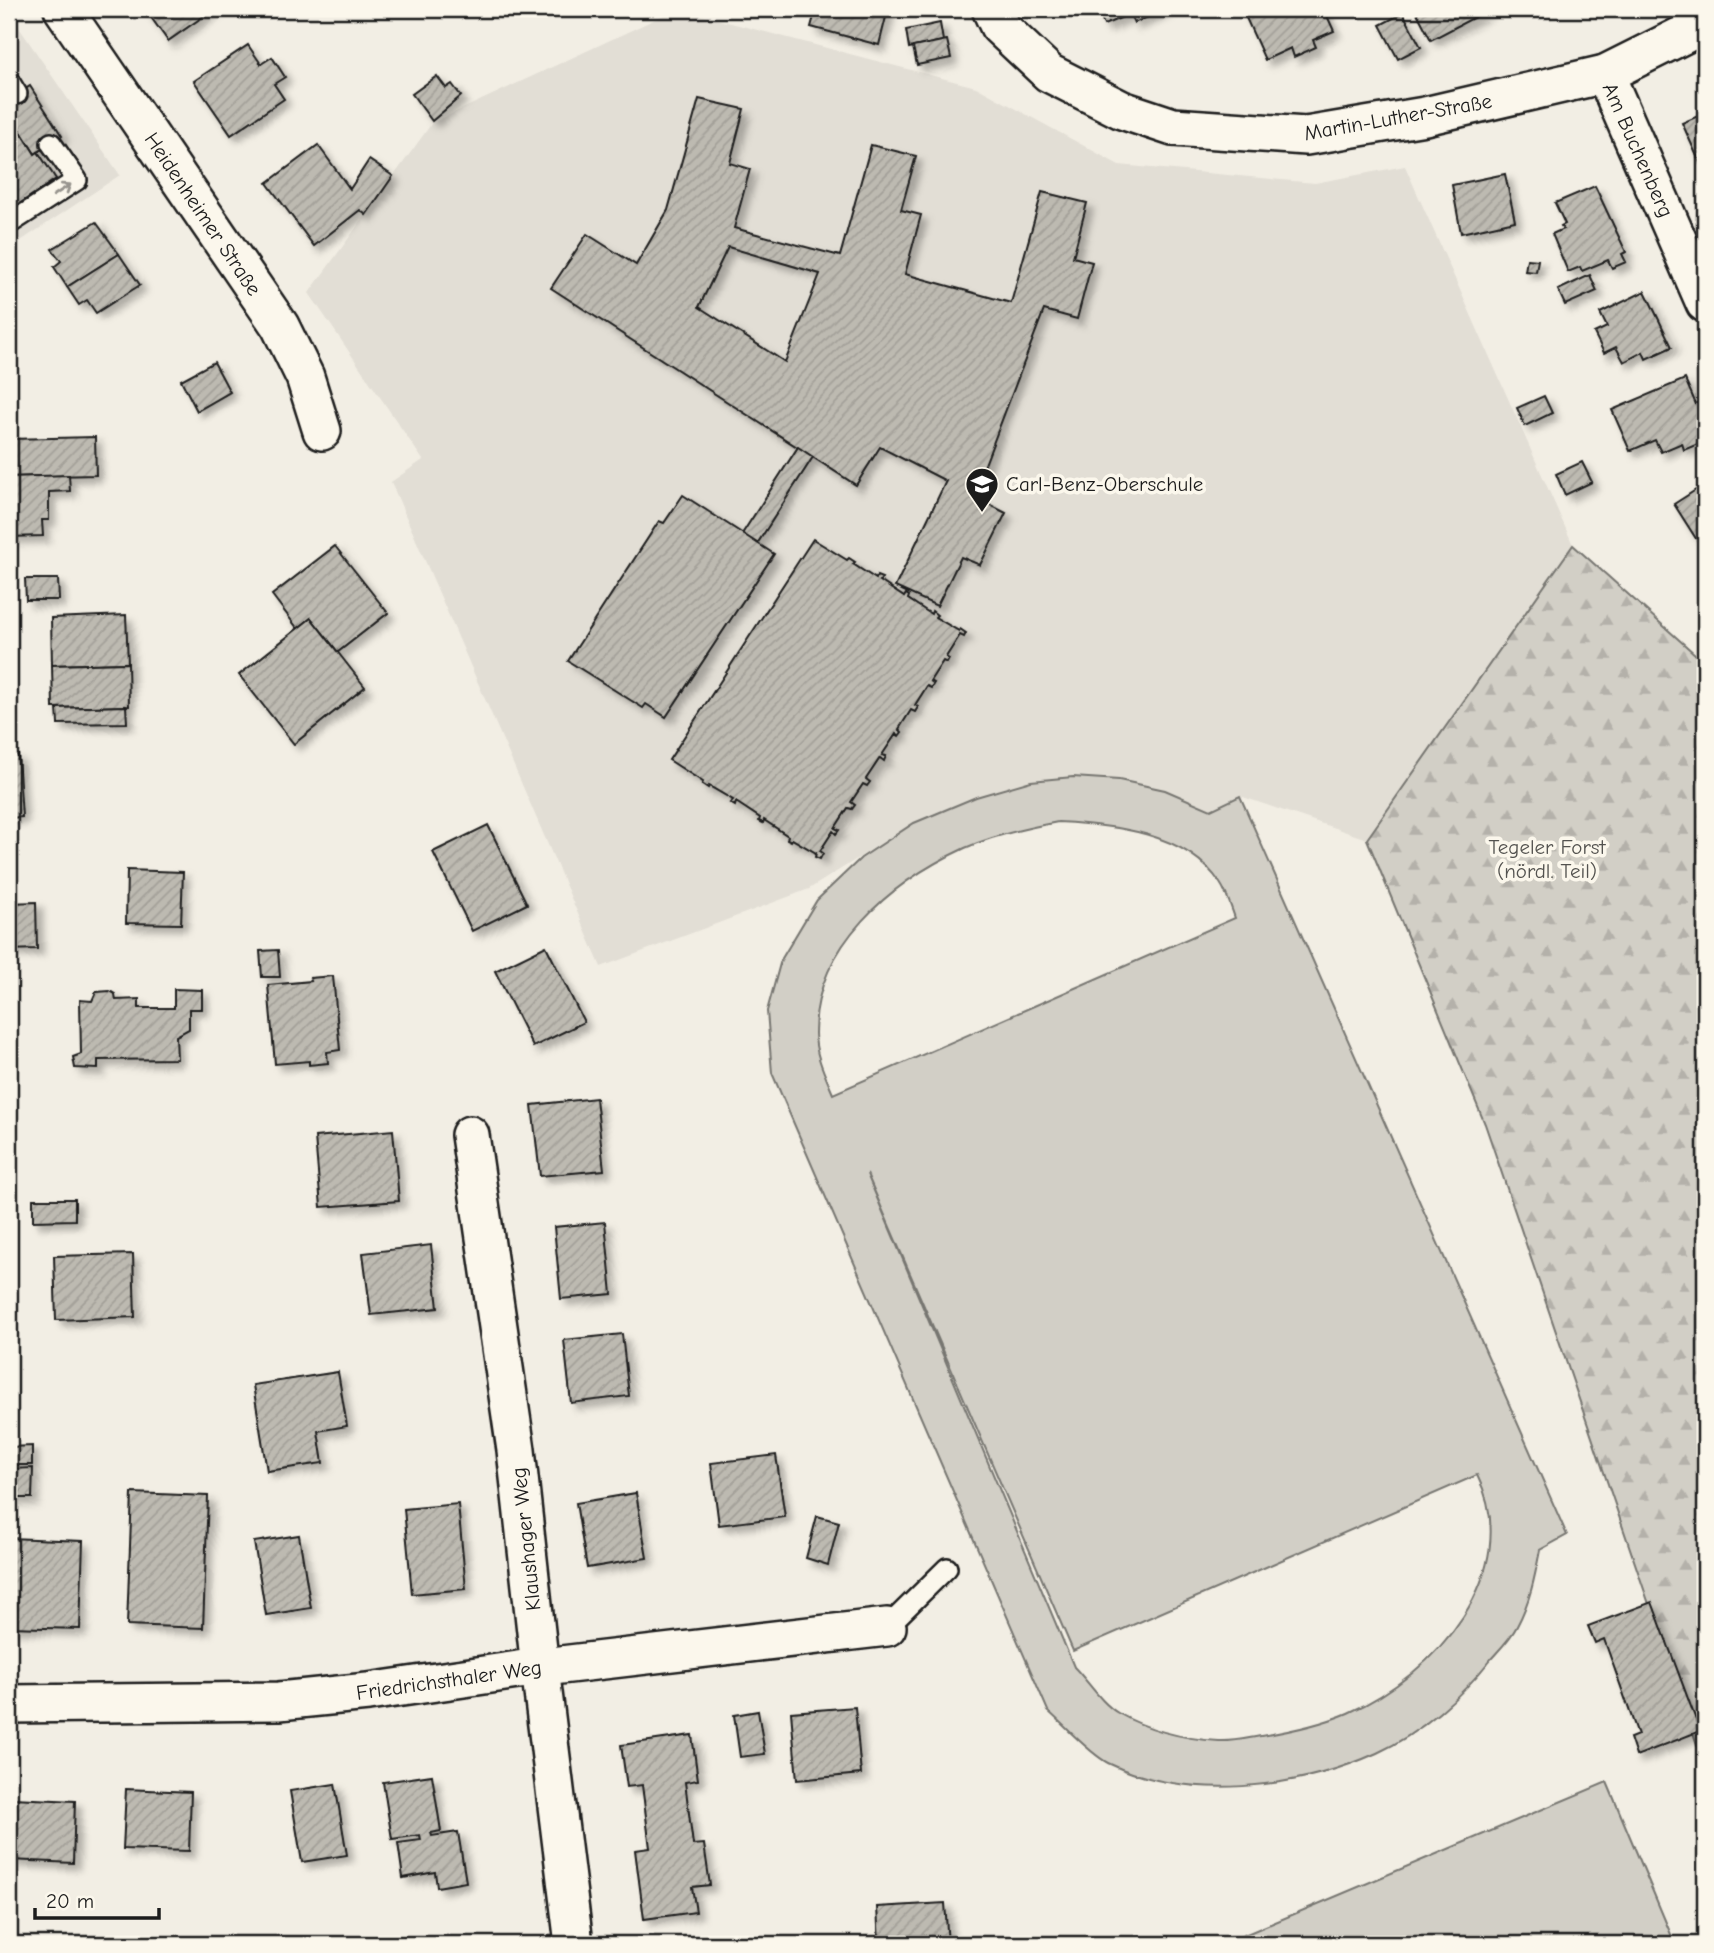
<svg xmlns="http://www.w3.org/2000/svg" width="1714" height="1953" font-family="'Comic Neue',sans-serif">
<defs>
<pattern id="forest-firs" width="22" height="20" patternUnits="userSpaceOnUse" patternTransform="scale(1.75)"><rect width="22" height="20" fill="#d2cfc6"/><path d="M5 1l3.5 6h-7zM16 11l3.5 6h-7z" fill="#b4b1aa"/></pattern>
<pattern id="building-hatch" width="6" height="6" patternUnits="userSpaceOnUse" patternTransform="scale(1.75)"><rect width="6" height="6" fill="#bdbab1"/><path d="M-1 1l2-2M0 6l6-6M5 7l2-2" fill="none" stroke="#a29f98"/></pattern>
<filter id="shadow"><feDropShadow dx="6" dy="6" stdDeviation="3.5" flood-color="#0004"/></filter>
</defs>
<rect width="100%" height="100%" fill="#f2eee4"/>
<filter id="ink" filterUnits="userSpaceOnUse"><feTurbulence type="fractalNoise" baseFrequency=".0143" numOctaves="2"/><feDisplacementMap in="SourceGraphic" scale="14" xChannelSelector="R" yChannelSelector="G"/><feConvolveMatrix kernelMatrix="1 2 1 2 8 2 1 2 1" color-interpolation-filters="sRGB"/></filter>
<g filter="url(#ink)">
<g fill="#e2ded5">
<polygon points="677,9 976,87 1119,165 1315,183 1405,166 1573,545 1367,839 1240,796 1212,810 1165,790 1031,781 973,797 914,823 809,889 601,967 391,482 423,460 309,293 432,123"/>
<polygon points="9,13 120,175 13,246 16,353 9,353"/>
</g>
<polygon fill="url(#forest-firs)" stroke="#777671" stroke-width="2" points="1573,545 1705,663 1705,1768 1485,1124 1367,839"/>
<g fill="#d2cfc6" stroke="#777671" stroke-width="2" fill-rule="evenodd">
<path d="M1073,777L1119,780L1165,790L1211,810L1240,796L1567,1535L1540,1550C1535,1576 1530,1602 1517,1626C1511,1638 1500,1649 1491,1659C1461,1697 1421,1733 1377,1753C1298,1789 1188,1802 1108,1763C1090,1754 1064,1725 1048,1711L772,1073L767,1011L781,960L817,900L861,858L914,823L976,797L1031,781ZM1058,822C1113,825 1186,832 1220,883C1227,893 1231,907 1235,918L833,1094C825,1075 815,1055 815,1033C815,946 891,882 965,848C994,835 1026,828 1058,822ZM867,1174L1073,1651L1477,1475C1526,1572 1434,1676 1348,1713C1320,1725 1291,1731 1261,1736C1248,1738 1233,1742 1219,1741C1185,1739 1148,1730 1118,1713C1101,1703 1088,1681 1074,1667Z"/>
<polygon points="1607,1782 1675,1944 1223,1944"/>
</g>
<g fill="url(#building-hatch)" stroke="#1c1c1c" stroke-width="2" fill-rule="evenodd" filter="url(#shadow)">
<polygon points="145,9 214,9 168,41"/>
<polygon points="816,9 888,9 879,45 811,27"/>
<polygon points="1097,9 1167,9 1134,23 1130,14 1104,25"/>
<polygon points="1242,9 1324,9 1334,31 1313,40 1316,47 1294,57 1291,48 1265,60"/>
<polygon points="1415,9 1490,9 1431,40"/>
<polygon points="1403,13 1421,47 1398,59 1380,25"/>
<polygon points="940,23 943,41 909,48 906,30"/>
<polygon points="947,40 951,58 917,65 913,47"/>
<polygon points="248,45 261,64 272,57 285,77 274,84 284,99 231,135 194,81"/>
<polygon points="437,76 446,88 452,84 461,96 432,121 412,94"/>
<polygon points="30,86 62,136 35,154 9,113 9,100"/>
<path d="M699,99L744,109L730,163L750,169L734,228L840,256L871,145L916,156L901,210L921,215L905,274L1011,303L1042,192L1087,203L1073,257L1092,262L1077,319L1044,310L973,496L1006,513L980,565L961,557L937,606L895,587L946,481L880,447L856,485L551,288L587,234L636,265L668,210ZM728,247L820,274L785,362L699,307Z"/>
<polygon points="1705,113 1705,174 1682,123"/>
<polygon points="15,122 35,154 38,152 56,179 10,210 9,126"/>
<polygon points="318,145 350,189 369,160 393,176 366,215 360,210 314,246 267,183"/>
<polygon points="1505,174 1515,221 1461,233 1452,185"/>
<polygon points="1595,186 1626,252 1622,254 1626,262 1612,268 1608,260 1582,271 1580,267 1568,272 1552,234 1563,229 1561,226 1565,224 1555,203"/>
<polygon points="96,222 119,254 67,287 54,267 61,261 52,249"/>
<polygon points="119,254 140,285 96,313 87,300 79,305 67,287"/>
<polygon points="1527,259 1538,260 1536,272 1525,271"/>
<polygon points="1590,275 1597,291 1565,305 1558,290"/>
<polygon points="1645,291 1672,347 1646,359 1643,352 1624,362 1616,347 1604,353 1594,333 1607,327 1600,313"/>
<polygon points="214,362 230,392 197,411 181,380"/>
<polygon points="1685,379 1705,425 1705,441 1684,450 1682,443 1661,452 1655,440 1630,451 1612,410"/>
<polygon points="1544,396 1552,413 1525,426 1517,408"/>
<polygon points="95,437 96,475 9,477 9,439"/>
<polygon points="798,447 813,457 757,544 742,534"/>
<polygon points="1582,462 1592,482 1565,495 1556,474"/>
<polygon points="69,475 70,491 49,492 49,520 42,520 43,536 9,537 9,477"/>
<polygon points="1705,484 1705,546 1702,548 1674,504"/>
<polygon points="683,495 774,554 666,717 646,704 643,708 568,661 659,521 664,523"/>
<polygon points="813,539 847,560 849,558 855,562 853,564 876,579 877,576 882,578 880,581 904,597 906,594 909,596 908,599 931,614 932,611 937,615 935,617 959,631 960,629 966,633 964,637 960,635 946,657 949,659 947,663 943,661 930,681 934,683 931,688 927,686 915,705 918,707 915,712 911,710 899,729 902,732 899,736 896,734 882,755 886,756 884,761 880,758 866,779 870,782 867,786 863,784 851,802 855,805 852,809 848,808 835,828 839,830 836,834 833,831 820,851 823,853 820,859 815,857 816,853 792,839 791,841 787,839 788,836 764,820 763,823 759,821 760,818 736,802 735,806 730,803 733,800 709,786 708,788 702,784 703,782 669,760"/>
<polygon points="335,546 388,613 338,652 311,618 298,629 272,595"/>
<polygon points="25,579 58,579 59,600 26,600"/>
<polygon points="126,615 128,663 52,665 51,618"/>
<polygon points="311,618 365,687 294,744 239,675"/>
<polygon points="128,663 129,706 53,708 52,665"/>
<polygon points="126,706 127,723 58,724 57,708"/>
<polygon points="9,755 18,755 22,817 9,818"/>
<polygon points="488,825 527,904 472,931 433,852"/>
<polygon points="127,870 183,872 181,924 126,923"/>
<polygon points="36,902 37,949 9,950 9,903"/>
<polygon points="546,946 584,1022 533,1047 495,971"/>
<polygon points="278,950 280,977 262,977 260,951"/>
<polygon points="333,976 340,1050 327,1052 328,1063 309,1065 309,1061 275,1064 268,985 311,981 310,978"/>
<polygon points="174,989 202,990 202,1009 189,1009 189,1029 176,1036 177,1059 98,1060 98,1069 75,1068 73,1057 81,1054 80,1000 92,1001 96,992 110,991 115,994 116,1000 139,999 139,1008 174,1008"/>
<polygon points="596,1098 604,1170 540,1176 532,1105"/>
<polygon points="393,1130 399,1201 321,1207 315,1137"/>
<polygon points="33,1199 75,1199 75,1220 33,1221"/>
<polygon points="605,1222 612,1294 561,1299 554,1227"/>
<polygon points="431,1245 438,1308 371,1315 363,1253"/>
<polygon points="133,1254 135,1317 56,1320 54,1256"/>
<polygon points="622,1334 629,1396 571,1403 564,1340"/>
<polygon points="338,1372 347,1426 318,1431 323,1463 267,1471 253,1385"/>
<polygon points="32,1446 32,1465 9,1465 9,1447"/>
<polygon points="776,1455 785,1517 719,1525 711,1463"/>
<polygon points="33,1468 32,1498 9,1498 9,1469"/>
<polygon points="132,1493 208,1496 203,1628 127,1625"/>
<polygon points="636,1493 647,1558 587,1568 576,1503"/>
<polygon points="458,1504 466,1589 412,1594 404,1509"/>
<polygon points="817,1516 839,1522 828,1565 806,1558"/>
<polygon points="299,1535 311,1608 266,1615 254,1542"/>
<polygon points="9,1538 83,1541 80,1629 9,1627"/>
<polygon points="1652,1602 1700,1731 1636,1756 1630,1738 1638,1735 1604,1639 1595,1643 1588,1626"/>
<polygon points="855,1707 861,1774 797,1780 791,1712"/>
<polygon points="758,1711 765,1754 740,1757 734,1715"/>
<polygon points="692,1735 698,1780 685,1782 693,1845 704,1844 710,1885 692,1887 696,1912 644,1919 635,1850 650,1848 642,1785 627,1787 621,1745"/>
<polygon points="432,1775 441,1831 431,1833 432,1836 458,1832 466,1882 437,1887 435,1872 403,1878 398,1843 421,1840 420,1835 392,1839 383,1782"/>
<polygon points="335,1784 347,1855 302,1862 290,1791"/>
<polygon points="126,1789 191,1792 189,1851 123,1849"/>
<polygon points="13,1798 75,1801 73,1863 11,1860"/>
<polygon points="945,1903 948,1944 879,1944 877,1907"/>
<polygon points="700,1938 701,1944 654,1944"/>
</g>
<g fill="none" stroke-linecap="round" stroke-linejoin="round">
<defs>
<g id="service">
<polyline points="9,81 17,94"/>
<polyline points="9,224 77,180 51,143"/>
<polyline points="887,1627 947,1568"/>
</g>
<g id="minor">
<polyline points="63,9 280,326 305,377 322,431"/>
<polyline points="991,9 999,26 1049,73 1122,110 1173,127 1306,136 1425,116 1605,74 1705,24"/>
<polyline points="1605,74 1705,303"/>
<polyline points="470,1135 516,1450 540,1668 574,1944"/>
<polyline points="9,1704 279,1701 368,1692 518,1670 887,1627"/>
</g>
</defs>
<use href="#service" stroke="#1c1c1c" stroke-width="24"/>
<use href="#minor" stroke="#1c1c1c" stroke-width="42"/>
<use href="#service" stroke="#fbf7ec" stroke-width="19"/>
<use href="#minor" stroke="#fbf7ec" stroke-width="37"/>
</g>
<defs><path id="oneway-shaft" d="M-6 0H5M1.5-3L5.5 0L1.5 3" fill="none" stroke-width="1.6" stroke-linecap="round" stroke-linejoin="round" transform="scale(1.75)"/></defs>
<use stroke="#97948e" href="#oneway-shaft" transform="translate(62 190) rotate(-33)"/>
</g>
<defs>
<symbol id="school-pin" viewBox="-11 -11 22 30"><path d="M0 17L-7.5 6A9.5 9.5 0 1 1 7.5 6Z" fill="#1c1c1c" stroke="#fbf7ec"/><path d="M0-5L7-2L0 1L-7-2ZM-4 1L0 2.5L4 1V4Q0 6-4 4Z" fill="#fff"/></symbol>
</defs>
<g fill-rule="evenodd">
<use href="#school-pin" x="963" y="465" width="38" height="52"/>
</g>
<g text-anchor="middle" stroke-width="7" stroke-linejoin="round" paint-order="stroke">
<g font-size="21" fill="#1c1c1c" stroke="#fbf7ec">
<text transform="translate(1398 117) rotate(-10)" y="7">Martin-Luther-Straße</text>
<text transform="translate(1638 150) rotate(66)" y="7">Am Buchenberg</text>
<text transform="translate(203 214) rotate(56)" y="7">Heidenheimer Straße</text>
<text transform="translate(526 1539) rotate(-96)" y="7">Klaushager Weg</text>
<text transform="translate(449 1680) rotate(-8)" y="7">Friedrichsthaler Weg</text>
</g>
<g font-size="21" fill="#1c1c1c" stroke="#fbf7ec" text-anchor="start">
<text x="1006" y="491">Carl-Benz-Oberschule</text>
</g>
<g font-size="21" fill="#53524f" stroke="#fbf7ec">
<text x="1547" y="854">Tegeler Forst<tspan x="1547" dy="24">(nördl. Teil)</tspan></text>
</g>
</g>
<rect width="1714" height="1953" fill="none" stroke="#fbf7ec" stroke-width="35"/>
<rect x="18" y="18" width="1679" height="1918" fill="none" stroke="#1c1c1c" stroke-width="2.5" filter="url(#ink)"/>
<path d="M35 1908v10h124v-10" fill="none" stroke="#1c1c1c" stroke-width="3.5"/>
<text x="46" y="1908" font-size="21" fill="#1c1c1c" stroke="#fbf7ec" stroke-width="5" paint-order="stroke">20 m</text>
</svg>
